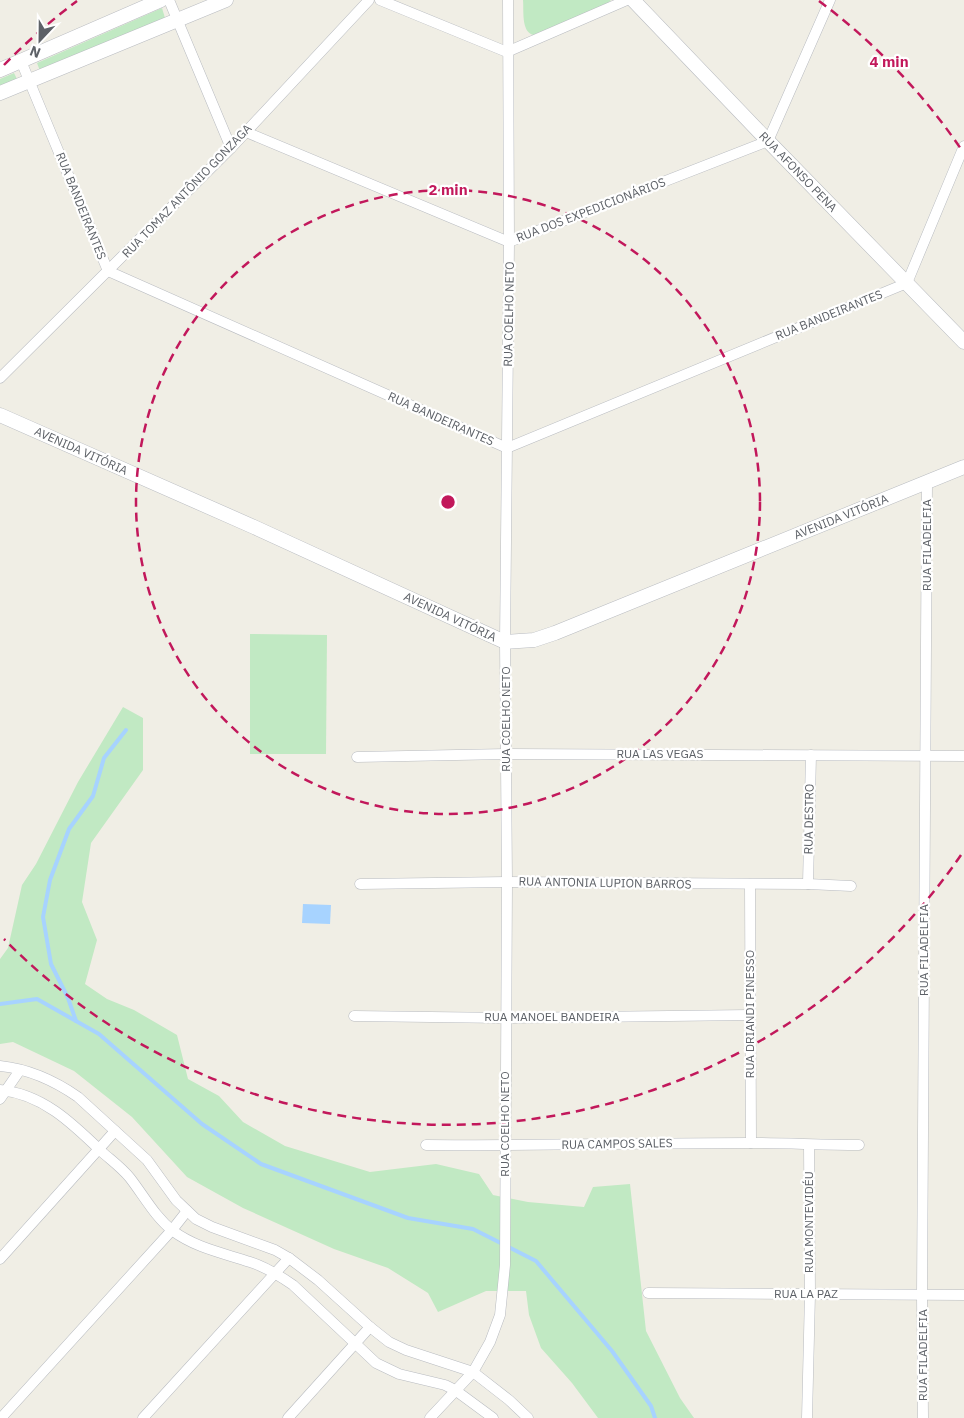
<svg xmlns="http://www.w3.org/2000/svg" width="964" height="1418" font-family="'IBM Plex Sans',sans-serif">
<rect width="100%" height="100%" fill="#f0eee5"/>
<g fill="#c1e9c3">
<path d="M523,0H611L605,6L533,35C521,31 524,11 523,0Z"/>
<polygon points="162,8 165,18 40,71 37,63"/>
<polygon points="14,73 18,81 0,89 0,79"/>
<polygon points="250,634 327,635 326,754 250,754"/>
<polygon points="123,707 143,718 143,770 91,843 82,902 97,940 85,984 107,999 134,1010 177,1035 188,1079 219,1096 243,1122 285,1146 370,1172 436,1164 479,1174 493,1195 528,1202 584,1207 593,1187 630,1184 646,1331 680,1398 694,1418 598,1418 572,1383 541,1348 529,1315 526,1291 486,1291 438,1312 428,1293 388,1268 334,1249 243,1208 187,1177 132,1117 74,1071 13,1042 0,1044 0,959 8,948 22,885 36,864 78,782"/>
</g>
<polygon fill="#a7d3ff" points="303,904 331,905 330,924 302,923"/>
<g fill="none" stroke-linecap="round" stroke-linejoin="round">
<g stroke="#a7d3ff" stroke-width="4">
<polyline points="0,1004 37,999 99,1034 202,1124 261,1164 408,1218 473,1229 536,1261 612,1351 651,1406 655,1418"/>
<polyline points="76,1021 68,998 51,964 43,917 50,880 69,829 93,796 104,758 126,730"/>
</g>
<defs>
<g id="minor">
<polyline points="169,0 231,148"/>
<polyline points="380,0 507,52 627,0"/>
<polyline points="21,61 108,271 507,448 907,283 964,146"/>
<polyline points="246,132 509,242 768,141 830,0"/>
<polyline points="0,378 231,148 369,0"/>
<polyline points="357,757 506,754 964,756"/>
<polyline points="360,884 507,882 808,884 851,886"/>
<polyline points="750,884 751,1143"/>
<polyline points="808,884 811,755"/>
<polyline points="354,1016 506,1018 750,1015"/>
<path d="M0,1066C29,1069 55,1081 78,1097L147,1160L176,1200L196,1219L212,1227L275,1250L289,1258L318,1280L370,1327L389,1342L406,1350L473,1372L509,1400L528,1418"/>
<path d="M0,1090C43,1094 73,1124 102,1152C111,1160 122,1168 130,1178C144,1196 155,1217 173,1231C196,1248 223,1253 250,1262C266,1267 280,1276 293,1285L376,1363L399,1374L445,1385L455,1390L493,1418"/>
<polyline points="0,1099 20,1070"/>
<path d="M426,1145C533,1146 641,1143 749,1143C786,1143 822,1145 859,1145"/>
<polyline points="0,1259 115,1131"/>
<polyline points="648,1293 964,1295"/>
<polyline points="1,1418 172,1230 187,1211"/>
<polyline points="143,1418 289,1258"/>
<polyline points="288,1418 370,1327"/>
<polyline points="430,1418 473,1372 490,1342 500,1315 505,1265 507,882 505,642 509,242 508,0"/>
<polyline points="807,1418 810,1294 809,1145"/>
<polyline points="923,1418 922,1295 927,482"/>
</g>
<g id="tertiary">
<polyline points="633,0 768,141 964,342"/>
<polyline points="0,70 161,0"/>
<polyline points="0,93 226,0"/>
<polyline points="0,415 254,527 505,642 534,640 555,633 964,467"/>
</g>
</defs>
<use href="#minor" stroke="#b8bbc0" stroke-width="11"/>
<use href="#tertiary" stroke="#b8bbc0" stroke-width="15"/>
<use href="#minor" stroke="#fff" stroke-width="10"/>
<use href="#tertiary" stroke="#fff" stroke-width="14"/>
</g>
<g fill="none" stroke="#c2185b" stroke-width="2.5" stroke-dasharray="9 6">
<circle cx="448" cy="502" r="312"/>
<path d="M961 855A623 623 0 0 1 4 939M4 65A623 623 0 0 1 77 1M819 1A623 623 0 0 1 961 149"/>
</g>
<g text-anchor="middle" stroke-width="4.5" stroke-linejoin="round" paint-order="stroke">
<g font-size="12" fill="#5d6167" stroke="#fff">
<text transform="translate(798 172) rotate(46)" y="4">RUA AFONSO PENA</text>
<text transform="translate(187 191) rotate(-46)" y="4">RUA TOMAZ ANTÔNIO GONZAGA</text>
<text transform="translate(81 206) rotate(68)" y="4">RUA BANDEIRANTES</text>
<text transform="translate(591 210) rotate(-21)" y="4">RUA DOS EXPEDICIONÁRIOS</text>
<text transform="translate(509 314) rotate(-89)" y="4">RUA COELHO NETO</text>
<text transform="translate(829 315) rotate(-22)" y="4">RUA BANDEIRANTES</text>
<text transform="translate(441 419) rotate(24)" y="4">RUA BANDEIRANTES</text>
<text transform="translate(81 451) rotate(24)" y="4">AVENIDA VITÓRIA</text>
<text transform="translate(841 517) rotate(-22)" y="4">AVENIDA VITÓRIA</text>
<text transform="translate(927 545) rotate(-90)" y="4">RUA FILADELFIA</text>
<text transform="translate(450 617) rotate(25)" y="4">AVENIDA VITÓRIA</text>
<text transform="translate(506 719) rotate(-90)" y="4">RUA COELHO NETO</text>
<text x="660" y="758">RUA LAS VEGAS</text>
<text transform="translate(809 819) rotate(-89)" y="4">RUA DESTRO</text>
<text transform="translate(605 883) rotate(1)" y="4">RUA ANTONIA LUPION BARROS</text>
<text transform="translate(924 950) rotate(-90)" y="4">RUA FILADELFIA</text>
<text transform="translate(750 1014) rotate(-90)" y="4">RUA DRIANDI PINESSO</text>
<text x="552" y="1021">RUA MANOEL BANDEIRA</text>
<text transform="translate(505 1124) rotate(-90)" y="4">RUA COELHO NETO</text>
<text transform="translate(617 1144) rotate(-1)" y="4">RUA CAMPOS SALES</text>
<text transform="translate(809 1222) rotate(-90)" y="4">RUA MONTEVIDÉU</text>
<text x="806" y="1298">RUA LA PAZ</text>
<text transform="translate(923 1355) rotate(-90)" y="4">RUA FILADELFIA</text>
</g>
</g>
<circle cx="448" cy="502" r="8" fill="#c2185b" stroke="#fff" stroke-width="2.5"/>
<g font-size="15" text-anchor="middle" font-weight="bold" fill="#c2185b" stroke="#fff" stroke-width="4.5" stroke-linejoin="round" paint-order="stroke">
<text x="889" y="67">4 min</text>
<text x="448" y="195">2 min</text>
</g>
<g transform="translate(40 40) rotate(202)" stroke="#ffffff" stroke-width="4" paint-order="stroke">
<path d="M0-4L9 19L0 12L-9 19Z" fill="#5d6167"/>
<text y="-8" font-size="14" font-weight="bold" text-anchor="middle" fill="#5d6167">N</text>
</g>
</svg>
